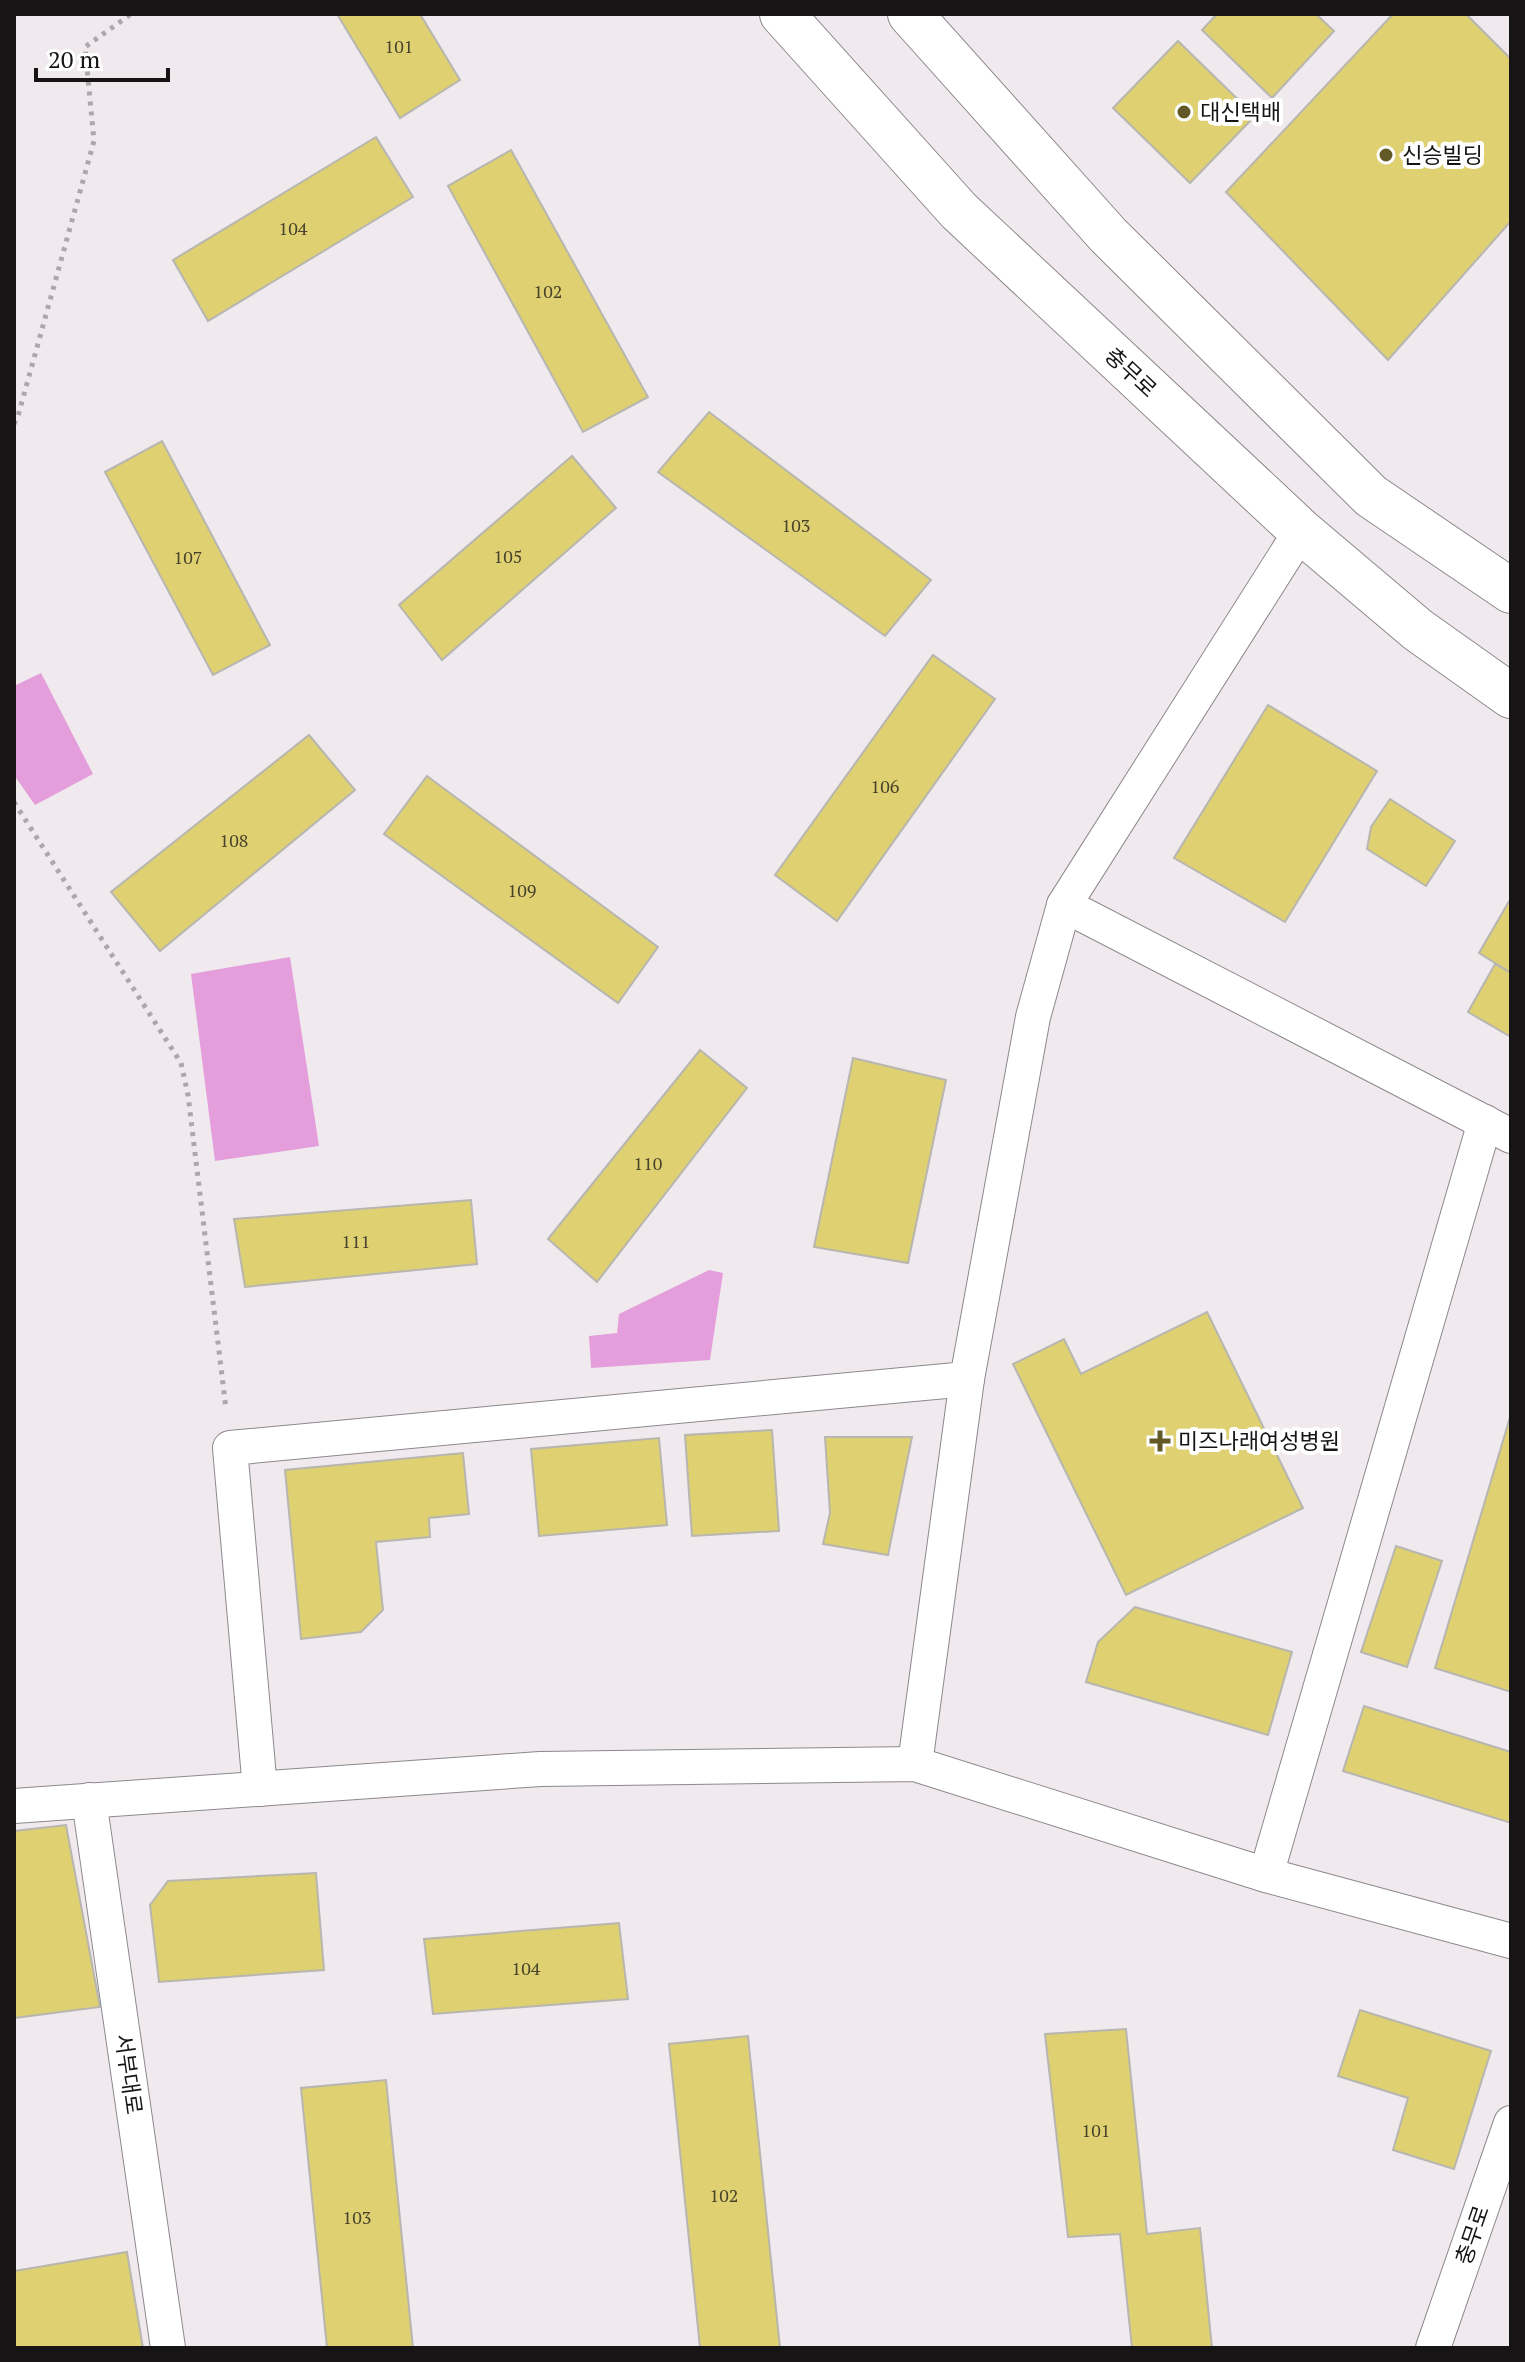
<svg xmlns="http://www.w3.org/2000/svg" width="1525" height="2362" font-family="'PT Serif','Noto Sans KR',serif">
<rect width="100%" height="100%" fill="#f0eaef"/>
<g fill="#e49edb">
<polygon points="41,673 93,774 35,805 14,775 14,686"/>
<polygon points="290,957 319,1146 215,1161 191,974"/>
<polygon points="709,1270 723,1273 710,1360 591,1368 589,1336 617,1333 619,1314"/>
</g>
<g fill="#dfd071" stroke="#b7b6b0" stroke-width="2">
<polygon points="337,14 420,14 460,80 400,118"/>
<polygon points="1217,14 1316,14 1334,31 1272,98 1202,30"/>
<polygon points="1393,14 1466,14 1511,59 1511,221 1388,360 1226,192"/>
<polygon points="1178,41 1255,116 1190,183 1113,108"/>
<polygon points="376,137 413,197 208,321 173,260"/>
<polygon points="511,150 648,397 583,432 448,186"/>
<polygon points="709,412 931,580 885,636 658,472"/>
<polygon points="162,441 270,645 213,675 105,472"/>
<polygon points="572,456 616,508 442,660 399,605"/>
<polygon points="933,655 995,699 837,921 775,875"/>
<polygon points="1268,705 1377,771 1285,922 1174,858"/>
<polygon points="309,735 355,790 160,951 111,892"/>
<polygon points="427,776 658,947 618,1003 384,834"/>
<polygon points="1390,799 1455,841 1426,886 1367,849 1371,827"/>
<polygon points="1511,898 1511,973 1479,953"/>
<polygon points="1495,964 1511,973 1511,1037 1468,1012"/>
<polygon points="700,1050 747,1088 597,1282 548,1239"/>
<polygon points="853,1058 946,1080 908,1263 814,1247"/>
<polygon points="471,1200 477,1264 245,1287 234,1219"/>
<polygon points="1207,1312 1303,1508 1126,1595 1013,1364 1064,1339 1081,1374"/>
<polygon points="1511,1414 1511,1692 1435,1668"/>
<polygon points="772,1430 779,1531 692,1536 685,1435"/>
<polygon points="825,1437 912,1437 888,1555 823,1544 830,1513"/>
<polygon points="659,1438 667,1525 539,1536 531,1449"/>
<polygon points="463,1453 469,1514 429,1518 430,1537 376,1542 383,1610 361,1632 301,1639 285,1470"/>
<polygon points="1396,1546 1442,1561 1407,1667 1361,1652"/>
<polygon points="1135,1607 1292,1652 1268,1735 1086,1682 1098,1642"/>
<polygon points="1364,1706 1511,1752 1511,1823 1343,1771"/>
<polygon points="66,1825 100,2007 14,2018 14,1831"/>
<polygon points="316,1873 324,1970 159,1982 150,1905 168,1881"/>
<polygon points="619,1923 628,1999 433,2014 424,1939"/>
<polygon points="1360,2010 1491,2051 1454,2169 1393,2150 1408,2098 1338,2076"/>
<polygon points="1126,2029 1147,2234 1200,2228 1212,2348 1132,2348 1120,2234 1068,2237 1045,2034"/>
<polygon points="748,2036 780,2348 700,2348 669,2044"/>
<polygon points="386,2080 413,2348 327,2348 301,2088"/>
<polygon points="127,2252 143,2348 14,2348 14,2271"/>
</g>
<g fill="none" stroke-linecap="round" stroke-linejoin="round">
<defs>
<g id="minor">
<polyline points="1064,905 1511,1136"/>
<polyline points="915,1764 967,1379"/>
<polyline points="260,1789 230,1448 967,1379 1033,1017 1064,905 1301,531"/>
<polyline points="89,1800 168,2348"/>
<polyline points="14,1806 540,1769 915,1764 1266,1875 1511,1941"/>
<polyline points="1266,1875 1485,1122"/>
<polyline points="1433,2348 1511,2123"/>
</g>
<g id="secondary">
<polyline points="782,14 959,211 1301,531 1418,630 1511,696"/>
<polyline points="910,14 1108,235 1371,496 1511,591"/>
</g>
</defs>
<use href="#minor" stroke="#8d888c" stroke-width="36"/>
<use href="#secondary" stroke="#8d888c" stroke-width="46"/>
<g stroke="#aca7ab" stroke-width="5" stroke-dasharray="4 6" stroke-linecap="butt">
<polyline points="14,424 18,416 94,141 85,47 131,14"/>
<polyline points="14,802 181,1063 188,1095 226,1409"/>
</g>
<use href="#minor" stroke="#fff" stroke-width="34"/>
<use href="#secondary" stroke="#fff" stroke-width="44"/>
</g>
<g fill="#615926" stroke="#fff" stroke-width="3">
<circle cx="1184" cy="112" r="8"/>
<circle cx="1386" cy="155" r="8"/>
<path d="M1156 1429h8v8h8v8h-8v8h-8v-8h-8v-8h8z"/>
</g>
<g text-anchor="middle" stroke-width="8" stroke-linejoin="round" paint-order="stroke">
<g font-size="18" fill="#48432c">
<text x="399" y="53">101</text>
<text x="293" y="235">104</text>
<text x="548" y="298">102</text>
<text x="796" y="532">103</text>
<text x="508" y="563">105</text>
<text x="188" y="564">107</text>
<text x="885" y="793">106</text>
<text x="234" y="847">108</text>
<text x="522" y="897">109</text>
<text x="648" y="1170">110</text>
<text x="356" y="1248">111</text>
<text x="526" y="1975">104</text>
<text x="1096" y="2137">101</text>
<text x="724" y="2202">102</text>
<text x="357" y="2224">103</text>
</g>
<g font-size="22" fill="#161415" stroke="#fff" text-anchor="start">
<text x="1200" y="120">대신택배</text>
<text x="1402" y="163">신승빌딩</text>
<text x="1178" y="1449">미즈나래여성병원</text>
</g>
<g font-size="22" fill="#161415" stroke="#fff">
<text transform="translate(1131 372) rotate(43)" y="8">충무로</text>
<text transform="translate(129 2074) rotate(82)" y="8">서부대로</text>
<text transform="translate(1472 2235) rotate(-71)" y="8">충무로</text>
</g>
</g>
<rect width="1525" height="2362" fill="none" stroke="#161415" stroke-width="32"/>
<path d="M36 68v12h132v-12" fill="none" stroke="#161415" stroke-width="4"/>
<text x="48" y="68" font-size="24" fill="#161415" stroke="#ffffff" stroke-width="6" paint-order="stroke">20 m</text>
</svg>
